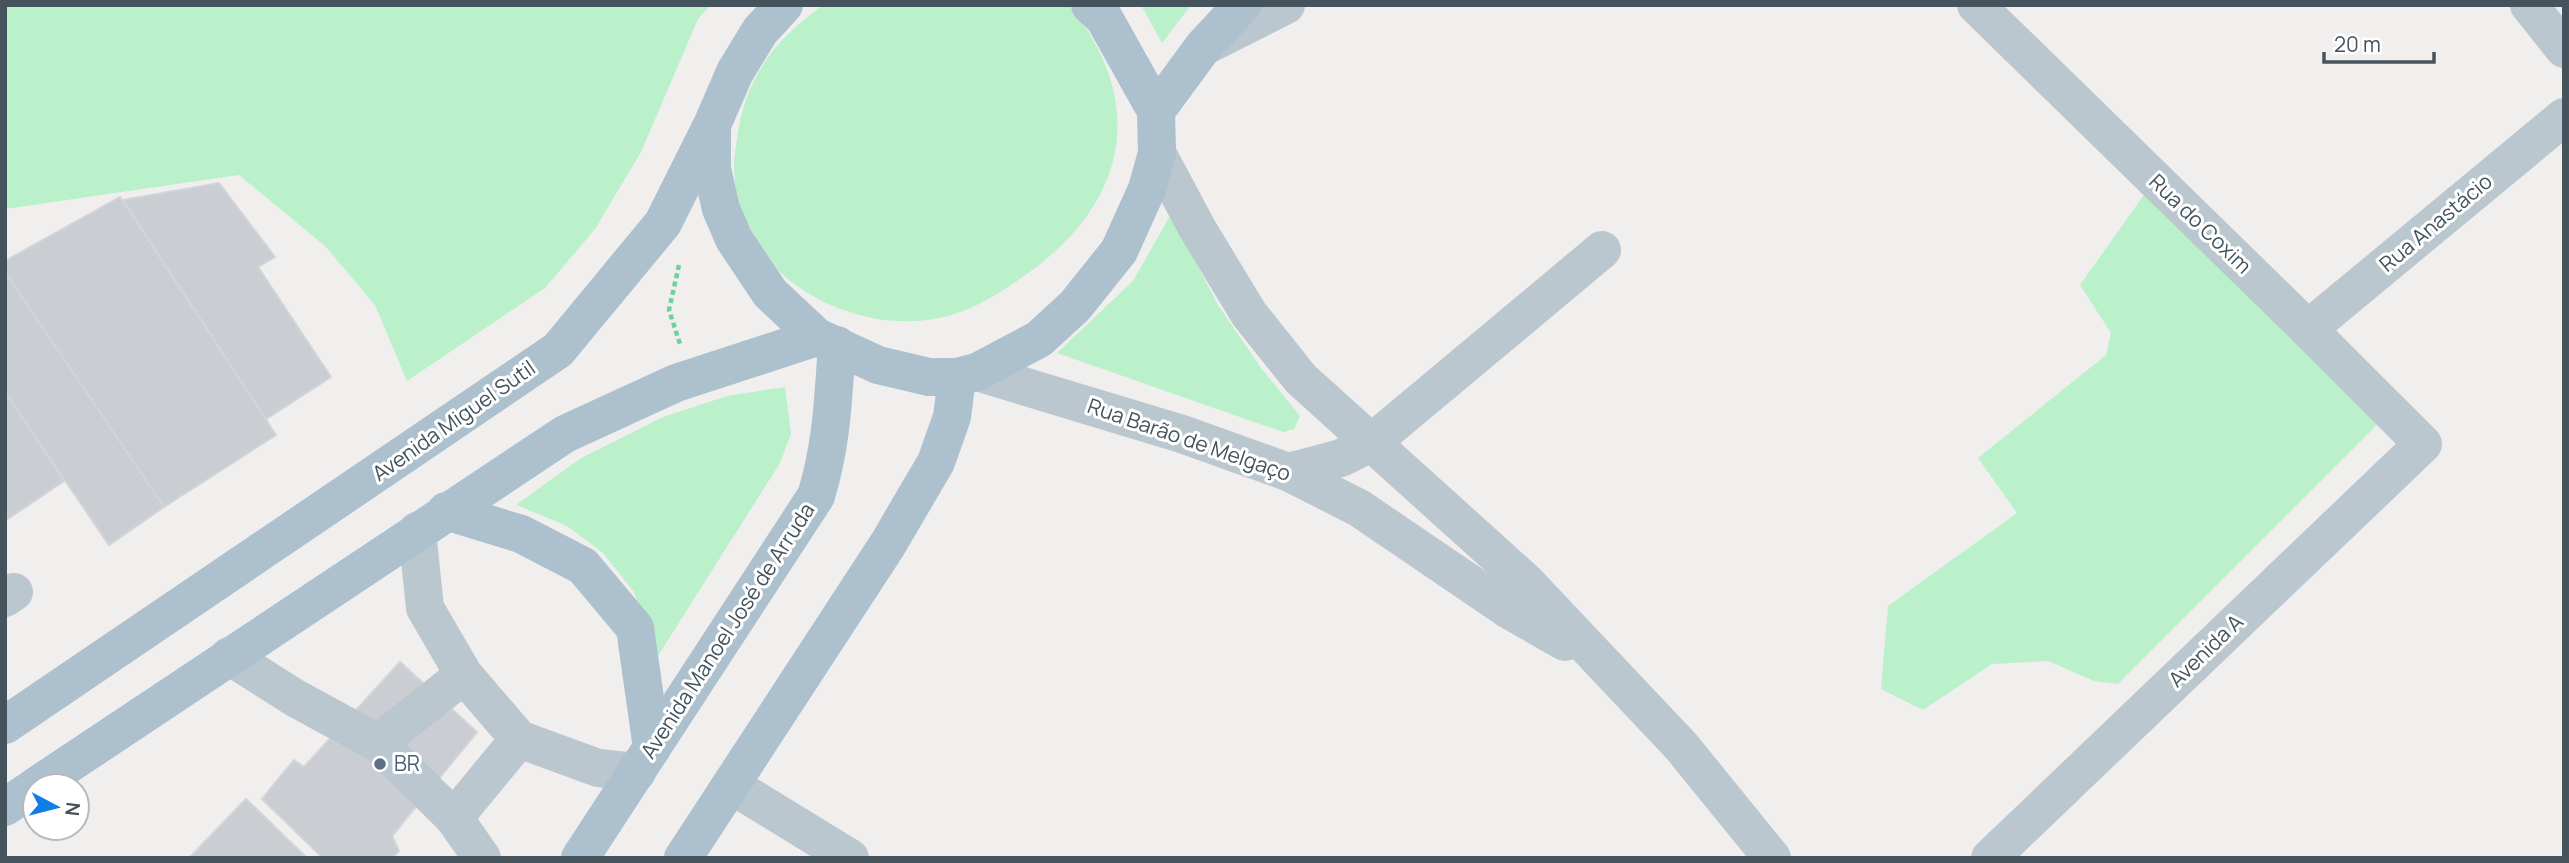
<svg xmlns="http://www.w3.org/2000/svg" width="2569" height="863" font-family="Manrope,sans-serif">
<rect width="100%" height="100%" fill="#f1eeee"/>
<g fill="#baf1cb">
<polygon points="5,5 711,5 698,19 641,152 595,229 545,288 407,381 375,305 325,246 239,175 5,209"/>
<path d="M823,5H1069C1150,105 1126,205 1024,276C999,294 970,312 939,318C884,329 824,311 782,274C774,267 769,256 763,248C753,233 741,214 737,196C735,188 735,179 734,170C733,159 736,149 737,139C745,78 774,40 823,5Z"/>
<polygon points="1141,5 1191,5 1162,43"/>
<polygon points="2146,192 2383,419 2118,684 2094,681 2048,661 1992,664 1923,710 1881,689 1888,606 2017,513 1978,458 2106,355 2111,333 2080,285"/>
<polygon points="1171,214 1218,305 1261,368 1300,416 1294,429 1283,432 1057,353 1133,281"/>
<polygon points="785,387 791,434 780,463 656,659 634,592 603,553 567,526 516,505 581,458 663,417 727,396"/>
</g>
<g fill="#caced3" stroke="#d1d4da" stroke-width="2">
<polygon points="219,183 275,257 258,267 331,377 266,419 123,200"/>
<polygon points="120,197 276,435 164,507 5,272 5,261"/>
<polygon points="5,272 164,507 109,545 5,392"/>
<polygon points="5,392 64,481 6,520 5,519"/>
<polygon points="400,662 477,732 392,836 399,851 392,858 323,858 262,799 294,760 304,767"/>
<polygon points="246,799 307,858 189,858"/>
</g>
<g fill="none" stroke-linecap="round" stroke-linejoin="round">
<polyline stroke="#70d09a" stroke-width="4.5" stroke-dasharray="5 3.5" stroke-linecap="butt" points="679,265 669,310 680,344"/>
<g stroke="#bbc7ce" stroke-width="38">
<polyline points="1976,5 2308,329 2423,444 1990,858"/>
<polyline points="2529,5 2564,49"/>
<polyline points="1205,46 1286,5"/>
<polyline points="1157,153 1197,228 1249,314 1301,379 1526,582 1681,746 1772,858"/>
<polyline points="2308,329 2564,117"/>
<polyline points="977,372 1182,434 1288,472 1359,508 1509,610 1565,642"/>
<polyline points="1288,472 1341,458 1371,443 1602,250"/>
<polyline points="417,531 425,608 464,675 519,739 598,768 637,772"/>
<polyline points="5,598 14,592"/>
<polyline points="229,656 295,698 378,743 454,818 482,858"/>
<polyline points="378,743 464,675"/>
<polyline points="731,785 850,858"/>
<polyline points="454,818 519,739"/>
</g>
<g stroke="#acc0ce" stroke-width="38">
<polyline points="1156,111 1203,47 1242,5"/>
<polyline points="712,130 712,169 721,209 734,239 770,293 817,337 878,365 929,377 957,377 977,372 1039,339 1075,306 1119,251 1147,189 1157,153 1156,111 1104,18 1090,5"/>
<polyline points="446,511 521,534 583,566 635,628 652,748"/>
<polyline points="5,725 558,350 663,223 712,125 735,72 760,31 784,5"/>
<polyline points="36,786 565,434 676,383 817,337"/>
<polyline points="5,807 35,787"/>
<path d="M580,858L816,496C832,444 833,399 837,345"/>
<polyline points="683,858 888,544 936,462 952,417 957,377"/>
</g>
</g>
<circle fill="#5c6f8a" stroke="#fff" stroke-width="2.5" cx="380" cy="764" r="7"/>
<g text-anchor="middle" stroke-width="6" stroke-linejoin="round" paint-order="stroke">
<g font-size="21" fill="#45535c" stroke="#fff">
<text transform="translate(2436 223) rotate(-40)" y="7">Rua Anastácio</text>
<text transform="translate(2200 224) rotate(44)" y="7">Rua do Coxim</text>
<text transform="translate(454 421) rotate(-35)" y="7">Avenida Miguel Sutil</text>
<text transform="translate(1189 440) rotate(19)" y="7">Rua Barão de Melgaço</text>
<text transform="translate(728 631) rotate(-57)" y="7">Avenida Manoel José de Arruda</text>
<text transform="translate(2206 651) rotate(-44)" y="7">Avenida A</text>
</g>
<g font-size="21" fill="#4e5e75" stroke="#fff" text-anchor="start">
<text x="394" y="771">BR</text>
</g>
</g>
<rect width="2569" height="863" fill="none" stroke="#45535c" stroke-width="14"/>
<g transform="translate(56 807) rotate(97)"><circle r="33" fill="#ffffff" stroke="#b5babe" stroke-width="2"/>
<path d="M0-5L12 26L0 18L-12 26Z" fill="#117ee7"/>
<text y="-10" font-size="19" font-weight="bold" text-anchor="middle" fill="#45535c">N</text>
</g>
<path d="M2324 52v10h110v-10" fill="none" stroke="#45535c" stroke-width="3.5"/>
<text x="2334" y="52" font-size="21" fill="#45535c" stroke="#ffffff" stroke-width="5" paint-order="stroke">20 m</text>
</svg>
